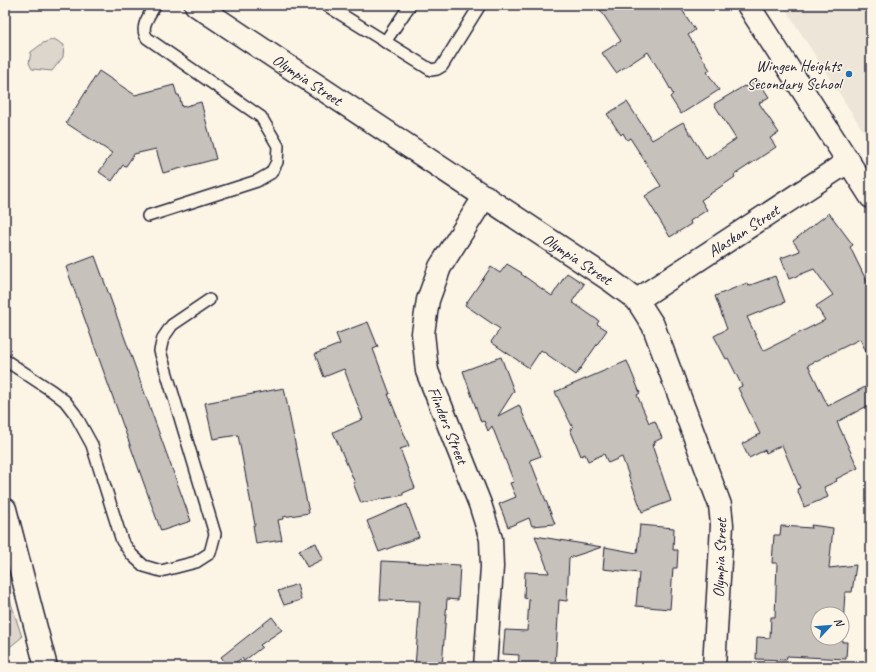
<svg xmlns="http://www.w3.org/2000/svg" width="876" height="672" font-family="Caveat,sans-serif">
<rect width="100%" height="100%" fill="#fcf5e5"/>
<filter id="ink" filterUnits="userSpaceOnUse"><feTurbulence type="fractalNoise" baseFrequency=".025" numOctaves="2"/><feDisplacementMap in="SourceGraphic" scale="8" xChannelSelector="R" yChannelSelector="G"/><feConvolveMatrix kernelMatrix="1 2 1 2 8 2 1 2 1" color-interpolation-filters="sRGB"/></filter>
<g filter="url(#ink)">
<polygon fill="#ece5d8" points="783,5 871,5 871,143"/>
<g fill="#dcd6cc" stroke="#7f7c84">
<polygon points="54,39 64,45 63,57 52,71 32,69 29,63 31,52 43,43"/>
<polygon points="5,594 10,600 22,637 5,651"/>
</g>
<g fill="#c6c1bb" stroke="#22223b" fill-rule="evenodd">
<polygon points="597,5 679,5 695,30 688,35 710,70 707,72 719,90 681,114 670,97 673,94 667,83 648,52 616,73 602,53 621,41"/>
<polygon points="99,71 135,95 174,85 177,95 179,95 182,107 201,102 216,159 163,173 156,149 134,154 126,166 123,165 112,181 99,172 112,153 66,123"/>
<polygon points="757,79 769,97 759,103 779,133 770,138 776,147 734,175 735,177 701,200 707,210 690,221 691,224 670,237 645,196 661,186 630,138 627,140 623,133 621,135 607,114 627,102 652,140 683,122 706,159 736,139 714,104 744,86 745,87"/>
<polygon points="829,213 853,245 850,247 871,290 871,362 860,339 808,365 828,406 871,384 871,404 837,422 858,468 836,479 837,481 824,487 828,497 804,507 797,489 800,488 782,445 766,453 765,450 749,458 742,444 760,434 738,388 742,386 728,358 726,359 714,336 727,329 715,296 747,283 748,286 775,276 785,302 747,317 763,351 825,320 816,306 833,295 814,269 789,279 781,258 800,251 793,241"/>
<polygon points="95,256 191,521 161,531 66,267"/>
<polygon points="507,264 522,273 521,274 552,296 567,273 584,284 572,302 599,321 597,324 607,330 576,375 541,350 529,368 491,342 500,329 465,305 491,267 500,273"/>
<polygon points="368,322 378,347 373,349 390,394 388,394 409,446 400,449 415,488 403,493 403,495 361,503 353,483 355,483 333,432 363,419 344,369 324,377 315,354 340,344 336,334"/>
<polygon points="501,357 514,391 498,416 519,405 541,456 530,460 555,524 532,526 529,518 508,527 499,504 516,497 510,483 514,482 492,426 488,431 484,421 481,422 463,371"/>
<polygon points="627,361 640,393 637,395 649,423 655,421 662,438 654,442 655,444 652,445 671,501 642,512 622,457 608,463 604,454 588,461 585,454 581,456 570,429 573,428 555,392"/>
<polygon points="284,388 309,513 283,517 283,519 278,520 282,540 256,544 253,525 255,525 238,435 213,439 205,403"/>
<polygon points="407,504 419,537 379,552 367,521"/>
<polygon points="640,525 674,528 673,550 678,550 677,568 673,568 670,609 636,606 639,573 603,569 605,547 637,553"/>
<path d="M811,525L833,528L829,568L856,565L852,592H845L842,642H847L846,659L787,656L786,660L756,659L757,637L770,638L771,617H775L777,563H772L774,535H780L781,526L812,528ZM818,614H842V638H818Z"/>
<polygon points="535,536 602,547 569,558 567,601 559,600 555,667 518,667 519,655 503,654 505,630 527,631 529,599 524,598 525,572 549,573"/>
<polygon points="316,543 323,559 307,567 299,550"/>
<polygon points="382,561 460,565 458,600 447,599 442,667 415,667 420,601 380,600"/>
<polygon points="297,584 301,600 284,605 278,591"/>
<polygon points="272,617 282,630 260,645 262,647 244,661 242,658 229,667 221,657"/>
</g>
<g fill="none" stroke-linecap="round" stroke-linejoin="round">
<defs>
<g id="service">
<polyline points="326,5 431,70 437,69 442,66 480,5"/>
<polyline points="385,42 410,5"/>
<path d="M148,216L257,181L271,173L277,162L278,146L261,117L147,38C139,27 150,15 155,5"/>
<polyline points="5,360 52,391 65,401 75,414 92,445 122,541 132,555 144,566 161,571 196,562 210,553 215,534 160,351 163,338 172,325 209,300"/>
</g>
<g id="minor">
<path id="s1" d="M196,5L610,280L637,300L653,325L720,505L722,525L714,667"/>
<polyline points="748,5 871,197"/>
<path id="s2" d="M485,196L440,267L428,300L423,333L427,371L480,504L491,539L492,567L485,667"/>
<path id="s3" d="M637,300L849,161"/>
<polyline points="5,509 46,667"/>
</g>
</defs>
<use href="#service" stroke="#22223b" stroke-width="14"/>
<use href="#minor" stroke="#22223b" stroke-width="25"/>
<use href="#service" stroke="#fcf5e5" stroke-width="11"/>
<use href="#minor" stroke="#fcf5e5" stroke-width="22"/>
</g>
</g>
<circle fill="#1f6fb2" stroke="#fcf5e5" stroke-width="1.5" cx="849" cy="74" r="4"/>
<g text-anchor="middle" stroke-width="3" stroke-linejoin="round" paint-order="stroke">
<g font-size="16" fill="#22223b" stroke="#fcf5e5" text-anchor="end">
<text x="841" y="71">Wingen Heights<tspan x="841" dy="18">Secondary School</tspan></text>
</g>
<g font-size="16" fill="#22223b" stroke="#fcf5e5">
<text dy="6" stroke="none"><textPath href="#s1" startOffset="134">Olympia Street</textPath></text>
<text dy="6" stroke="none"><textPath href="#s3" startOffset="127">Alaskan Street</textPath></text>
<text dy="6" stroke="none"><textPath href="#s1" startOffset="458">Olympia Street</textPath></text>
<text dy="6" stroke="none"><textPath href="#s2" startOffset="249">Flinders Street</textPath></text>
<text transform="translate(719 558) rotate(-88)" y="6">Olympia Street</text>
</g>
</g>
<rect width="876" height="672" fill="none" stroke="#fcf5e5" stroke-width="20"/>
<rect x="10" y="10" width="856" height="652" fill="none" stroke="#22223b" stroke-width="1.5" filter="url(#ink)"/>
<g transform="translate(830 626) rotate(64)"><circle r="19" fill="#fcf5e5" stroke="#a5a1a1"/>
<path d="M0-3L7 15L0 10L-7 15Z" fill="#1f6fb2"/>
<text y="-6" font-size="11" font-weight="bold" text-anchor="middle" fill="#22223b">N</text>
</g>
</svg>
